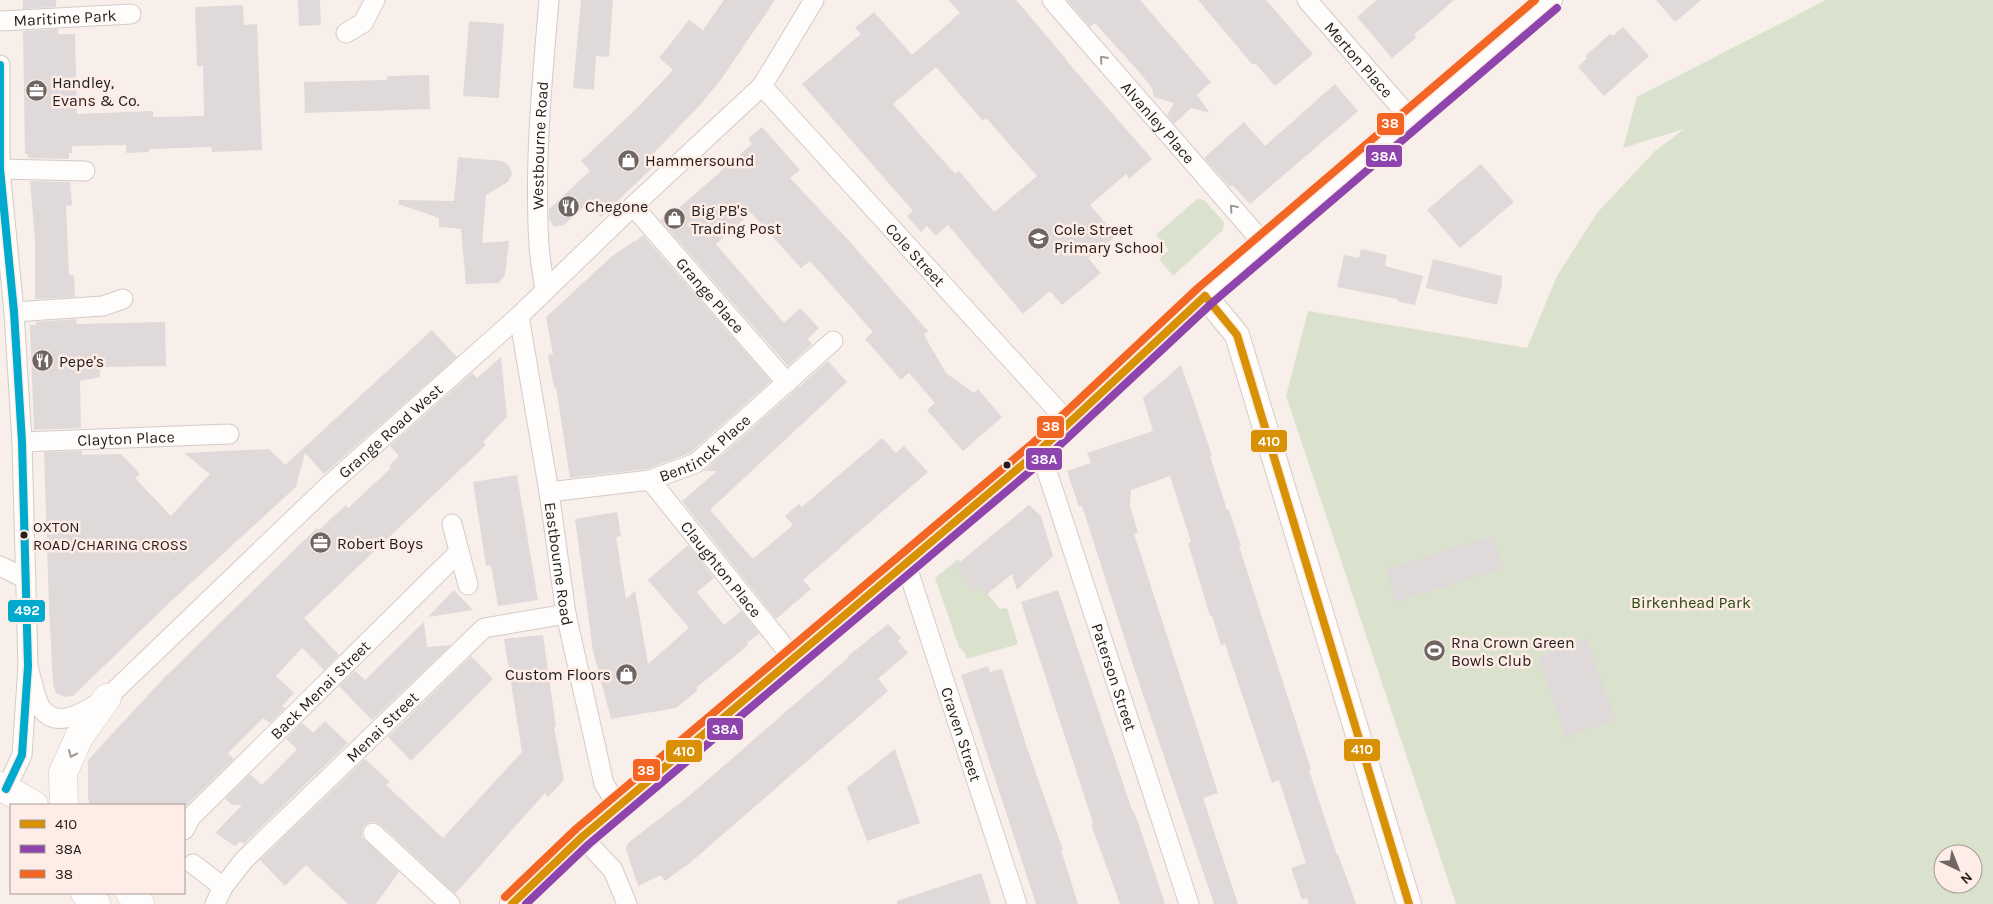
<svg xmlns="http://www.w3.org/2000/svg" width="1993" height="904" font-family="Karla,sans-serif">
<rect width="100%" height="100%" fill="#f8efeb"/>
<g fill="#dae2cd" fill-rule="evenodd">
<path d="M1826,0H1993V904H1456L1286,396L1308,311L1527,348L1557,276L1597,213L1655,151L1684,129L1623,148L1637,97ZM1943,854H1973V884H1943Z"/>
<polygon points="1197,199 1204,200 1224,222 1223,230 1173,276 1159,259 1169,250 1156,235"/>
<polygon points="958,559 1000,609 1007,608 1018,644 967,659 964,652 959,647 935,578"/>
</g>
<g fill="#e0d9da" fill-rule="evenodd">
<polygon points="23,0 56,0 56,7 23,9"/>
<polygon points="298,0 320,0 321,25 299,26"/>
<polygon points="581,0 613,0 609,57 596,56 594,90 573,88"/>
<polygon points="724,0 775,0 722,78 701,104 649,158 655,165 601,217 588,203 564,225 554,227 549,219 549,209 590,171 581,161 636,109 673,70 659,58 689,20 703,30"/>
<path d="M948,0H1016L1066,59H1065L1152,159L1129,179L1126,174L1090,205L1116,236L1088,258L1101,273L1062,305L1050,291L1023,314L948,225L936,236L927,226L921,232L907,216L913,211L802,84L861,34L855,28L874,12L912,55L960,13ZM936,67L983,121L986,118L1037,176L994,212L959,171L955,174L893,104Z"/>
<polygon points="1067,0 1140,0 1211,82 1197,95 1210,113 1191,108 1174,124 1167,115 1174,103 1154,97 1152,88 1140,73 1095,23 1090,27"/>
<polygon points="1198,0 1266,0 1313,54 1275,86 1256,64 1252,64"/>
<polygon points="1377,0 1454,0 1414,35 1416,38 1392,58 1357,17"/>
<polygon points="1656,0 1701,0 1675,22"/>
<polygon points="243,5 244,25 257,24 262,150 212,152 211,147 149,149 149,152 126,153 126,145 72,146 72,153 69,153 69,159 28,158 28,154 25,154 23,31 58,29 58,34 75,34 77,114 153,111 153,117 204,116 203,66 197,66 195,7"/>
<polygon points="469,21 504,24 499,98 463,96"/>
<polygon points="1623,27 1649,56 1604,96 1578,67 1587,58 1585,56 1610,34 1613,36"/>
<polygon points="429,75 430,109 305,113 304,82 387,80 387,76"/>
<polygon points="1335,84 1358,111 1250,204 1232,185 1230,187 1204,158 1244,122 1265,146"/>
<polygon points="762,127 800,170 790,178 851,243 928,331 924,335 946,373 974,393 978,389 1002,417 963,451 927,410 935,403 909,373 901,380 865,339 873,332 810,261 801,268 751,213 716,244 784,323 800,308 819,328 808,339 812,344 788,366 660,220 670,211 672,214 752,144 748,139"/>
<polygon points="458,157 503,161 510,167 512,174 508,182 486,195 482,243 509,241 505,275 499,283 466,284 461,229 439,227 439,218 398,204 399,200 454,201"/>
<polygon points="1481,164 1514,202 1460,248 1427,210"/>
<polygon points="30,181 70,182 72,205 66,206 69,275 74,275 75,297 35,299 35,238"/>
<polygon points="643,235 771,381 690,453 647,469 570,478 556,387 554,388 548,355 553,354 546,317 611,257 634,241 635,242"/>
<polygon points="1361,249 1387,255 1385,266 1423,276 1415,305 1397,301 1397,299 1337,287 1344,255 1359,258"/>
<polygon points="1433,259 1502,276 1502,284 1497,305 1426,288"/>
<polygon points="76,319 77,324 165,322 166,366 100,367 100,377 80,381 81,428 34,430 30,325 36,325 36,322"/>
<polygon points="432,330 457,357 324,474 305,453 296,487 167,605 73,696 64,697 56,693 53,685 49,606 44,452 82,451 82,455 121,454 140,474 135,478 171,516 210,474 184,453 269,449 285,465"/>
<polygon points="501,357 507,417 483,442 486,445 304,618 339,655 324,670 302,648 276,676 294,693 282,706 285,708 270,723 263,718 228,753 234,759 187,805 90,805 88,797 88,760 164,678 292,552 317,528 319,530 346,505 348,508 391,468 389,466 399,456 390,446 472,373 477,378"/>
<polygon points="828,361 847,382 710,510 751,557 754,558 793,525 785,516 799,504 802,507 882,438 896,453 904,446 928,472 803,580 811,589 776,619 682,501 717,471 704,471"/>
<polygon points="1181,365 1212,455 1210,456 1227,510 1229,510 1241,546 1239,546 1311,769 1309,770 1337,855 1338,854 1356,904 1309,904 1307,898 1302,900 1291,868 1306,863 1279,780 1272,783 1225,644 1221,645 1212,616 1210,616 1188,543 1191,542 1170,476 1131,490 1130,506 1138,532 1134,534 1218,793 1203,798 1238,904 1214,904 1135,671 1082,506 1079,507 1067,471 1091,463 1087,453 1153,431 1143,398"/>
<polygon points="517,475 538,600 498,606 491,565 486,566 473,482"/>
<polygon points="1029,505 1041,516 1053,556 1017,590 1012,574 986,595 978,586 974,591 954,567"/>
<polygon points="617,512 621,536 616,537 626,599 635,591 648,664 689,628 648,580 688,545 714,578 697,592 724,625 741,611 759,633 747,643 748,645 696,688 698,690 676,708 611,719 593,651 575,519"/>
<polygon points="1493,536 1503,568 1396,602 1386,569"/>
<polygon points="454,590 473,610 428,617"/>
<polygon points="1058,590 1132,810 1133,810 1139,825 1165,904 1120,904 1091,824 1093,823 1084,795 1021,602"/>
<polygon points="424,622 427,647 451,645 372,720 339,686 355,671 365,680"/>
<polygon points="888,624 901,638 898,641 908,653 878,679 888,691 691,862 665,881 661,875 638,886 626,849 628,843 689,796 849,657 848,656"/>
<polygon points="543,635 556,727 554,727 564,780 548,797 545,793 455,894 381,825 375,822 369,822 364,826 362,831 362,837 399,872 376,904 348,904 306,865 285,886 260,860 365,759 390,782 386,785 443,838 522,752 504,639"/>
<polygon points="1587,639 1615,720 1566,737 1538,657"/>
<polygon points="471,656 493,679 411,761 388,737"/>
<polygon points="988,666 990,672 1002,669 1026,745 1063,850 1061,850 1078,904 1036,904 961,675"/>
<polygon points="325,721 348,743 244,844 241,841 235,846 215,833 242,805 232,805 225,799 250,774 262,785 297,749 286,739 302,723 313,733"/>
<polygon points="895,749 920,823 867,841 847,787"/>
<polygon points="981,873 991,904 897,904 897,901"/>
</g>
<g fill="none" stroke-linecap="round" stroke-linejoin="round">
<defs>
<g id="minor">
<path id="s1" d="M1052,0L1265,245"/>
<path id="s2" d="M1307,0L1411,119"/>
<path id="s3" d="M0,21L131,14"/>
<polyline points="346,33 363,23 375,0"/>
<polyline points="0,65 0,169 14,312 22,442 28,666 22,755 6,789"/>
<path id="s4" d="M762,86L1069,423"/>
<polyline points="0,169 85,171"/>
<path id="s5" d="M633,206L787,383"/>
<path id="s6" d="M545,291C543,276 540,260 539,245C534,164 542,81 549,0"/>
<polyline points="14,312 103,306 123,299"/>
<path id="s7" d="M519,316L549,492L566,614L604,784L618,806"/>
<path id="s8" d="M22,442L229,434"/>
<path id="s9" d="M1040,450L1189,904"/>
<path id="s10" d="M650,480L793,658"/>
<path id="s11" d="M549,492L650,480L696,463L833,341"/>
<polyline points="452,524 468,585"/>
<path id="s12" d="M906,564L1017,904"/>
<polyline points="0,566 26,579"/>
<path id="s13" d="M28,666C31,677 35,699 41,708C58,732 88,709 107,698L327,487L519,316L633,206L762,86L814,0"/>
<path id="s14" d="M184,830L191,817L459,552"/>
<polyline points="373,833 450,904"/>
<polyline points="582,837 613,870 627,904"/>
<polyline points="193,864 223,887"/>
<path id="s15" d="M215,904L223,887L244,860L484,628L566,614"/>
</g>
<g id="tertiary">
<polyline points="1205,296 1237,335 1409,904"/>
<polyline points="512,904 582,837 1040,450 1205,296 1550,0"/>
</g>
<g id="primary">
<polyline points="0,786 34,805"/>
<polyline points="64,805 63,773 79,737 107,698"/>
<polyline points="85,893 96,904"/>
<polyline points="130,893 140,904"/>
</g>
</defs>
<use href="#minor" stroke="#d3cbc7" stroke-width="21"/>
<use href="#tertiary" stroke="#d3cbc7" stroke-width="26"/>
<use href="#primary" stroke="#d3cbc7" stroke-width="29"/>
<use href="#minor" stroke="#fefdfc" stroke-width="19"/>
<use href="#tertiary" stroke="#fefdfc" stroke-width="24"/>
<use href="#primary" stroke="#fefdfc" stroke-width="28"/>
<defs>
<g id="bus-1">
<polyline points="1205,296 1237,335 1409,904"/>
<polyline points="512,904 582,837 1040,450 1205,296"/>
</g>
<polyline id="bus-2" points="526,904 589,844 1046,458 1212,303 1557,8"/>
<polyline id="bus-3" points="505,897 576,829 1033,443 1198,288 1535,0"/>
<polyline id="bus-4" points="0,65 0,169 14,312 22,442 28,666 22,755 6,789"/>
</defs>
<use href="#bus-1" stroke="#fdede6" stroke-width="11"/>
<use href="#bus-2" stroke="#fdede6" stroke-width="11"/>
<use href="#bus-3" stroke="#fdede6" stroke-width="11"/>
<use href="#bus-4" stroke="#fdede6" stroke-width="11"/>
<use href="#bus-1" stroke="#d89104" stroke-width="8"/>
<use href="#bus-2" stroke="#8e44ad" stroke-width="8"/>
<use href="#bus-3" stroke="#f26522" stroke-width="8"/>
<use href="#bus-4" stroke="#00a9ce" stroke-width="8"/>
</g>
<defs><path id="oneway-chevron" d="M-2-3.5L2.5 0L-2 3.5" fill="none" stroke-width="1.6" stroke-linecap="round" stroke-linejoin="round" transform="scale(1.25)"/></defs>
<g stroke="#9c9896">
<use href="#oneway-chevron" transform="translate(1103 59) rotate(-131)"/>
<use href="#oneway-chevron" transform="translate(1233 208) rotate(-131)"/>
<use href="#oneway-chevron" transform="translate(72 754) rotate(114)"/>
</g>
<defs>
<symbol id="office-disc" viewBox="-11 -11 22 22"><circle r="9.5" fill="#6f6663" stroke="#fdede6"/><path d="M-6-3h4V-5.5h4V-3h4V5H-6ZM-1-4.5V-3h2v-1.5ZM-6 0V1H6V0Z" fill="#fff"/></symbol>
<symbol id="shop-disc" viewBox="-11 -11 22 22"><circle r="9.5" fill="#6f6663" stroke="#fdede6"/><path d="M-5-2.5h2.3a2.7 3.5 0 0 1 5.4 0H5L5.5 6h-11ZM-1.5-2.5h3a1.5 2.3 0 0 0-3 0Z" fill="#fff"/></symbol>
<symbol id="restaurant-disc" viewBox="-11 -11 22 22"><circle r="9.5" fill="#6f6663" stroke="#fdede6"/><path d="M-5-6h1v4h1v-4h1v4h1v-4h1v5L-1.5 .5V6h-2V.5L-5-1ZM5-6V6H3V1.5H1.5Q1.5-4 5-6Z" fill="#fff"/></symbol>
<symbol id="school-disc" viewBox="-11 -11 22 22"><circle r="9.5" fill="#6f6663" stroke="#fdede6"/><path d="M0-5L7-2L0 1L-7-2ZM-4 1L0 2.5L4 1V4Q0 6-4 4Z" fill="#fff"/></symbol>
<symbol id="stadium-disc" viewBox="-11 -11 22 22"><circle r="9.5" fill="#6f6663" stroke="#fdede6"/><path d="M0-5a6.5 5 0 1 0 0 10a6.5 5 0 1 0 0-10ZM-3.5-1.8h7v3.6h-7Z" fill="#fff"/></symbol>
</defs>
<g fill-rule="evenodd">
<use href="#office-disc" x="24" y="78" width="25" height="25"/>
<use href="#shop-disc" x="616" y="148" width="25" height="25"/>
<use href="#restaurant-disc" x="556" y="194" width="25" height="25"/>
<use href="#shop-disc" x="662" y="206" width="25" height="25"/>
<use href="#school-disc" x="1026" y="226" width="25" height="25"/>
<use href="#restaurant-disc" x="30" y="348" width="25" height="25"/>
<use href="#office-disc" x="308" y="530" width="25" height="25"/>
<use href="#stadium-disc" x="1422" y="638" width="25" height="25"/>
<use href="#shop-disc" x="614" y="662" width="25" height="25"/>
</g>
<g fill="#251d1a" stroke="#fdede6" stroke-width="2">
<circle cx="1007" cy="465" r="4.5"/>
<circle cx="24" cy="535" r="4.5"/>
</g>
<g text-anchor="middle" stroke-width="5" stroke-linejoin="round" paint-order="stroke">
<g font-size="15" fill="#251d1a" stroke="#fdede6" text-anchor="start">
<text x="33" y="532">OXTON<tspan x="33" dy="18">ROAD/CHARING CROSS</tspan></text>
</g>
<g font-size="16" fill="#251d1a" stroke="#fdede6">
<text dy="6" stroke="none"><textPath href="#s3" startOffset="65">Maritime Park</textPath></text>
<text dy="6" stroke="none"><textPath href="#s2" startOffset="79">Merton Place</textPath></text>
<text dy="6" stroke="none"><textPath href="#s1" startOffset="162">Alvanley Place</textPath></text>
<text dy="6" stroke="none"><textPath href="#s6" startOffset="146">Westbourne Road</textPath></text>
<text dy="6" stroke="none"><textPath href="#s4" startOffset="228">Cole Street</textPath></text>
<text dy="6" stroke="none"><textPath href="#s5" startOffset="118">Grange Place</textPath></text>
<text dy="6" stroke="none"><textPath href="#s13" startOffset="508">Grange Road West</textPath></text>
<text dy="6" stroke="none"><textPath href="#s8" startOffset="104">Clayton Place</textPath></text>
<text dy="6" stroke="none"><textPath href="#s11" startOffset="166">Bentinck Place</textPath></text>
<text dy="6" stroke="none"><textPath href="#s7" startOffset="251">Eastbourne Road</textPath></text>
<text dy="6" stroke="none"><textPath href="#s10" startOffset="114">Claughton Place</textPath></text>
<text dy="6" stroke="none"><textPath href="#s9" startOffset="239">Paterson Street</textPath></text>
<text dy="6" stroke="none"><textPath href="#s14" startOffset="196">Back Menai Street</textPath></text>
<text dy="6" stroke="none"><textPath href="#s15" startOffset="245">Menai Street</textPath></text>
<text dy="6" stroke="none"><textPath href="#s12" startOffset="179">Craven Street</textPath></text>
</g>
<g font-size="16" fill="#251d1a" stroke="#fdede6" text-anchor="start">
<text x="52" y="88">Handley,<tspan x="52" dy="18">Evans &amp; Co.</tspan></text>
<text x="645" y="166">Hammersound</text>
<text x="585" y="212">Chegone</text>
<text x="691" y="216">Big PB's<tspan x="691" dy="18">Trading Post</tspan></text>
<text x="1054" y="235">Cole Street<tspan x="1054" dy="18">Primary School</tspan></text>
<text x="59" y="367">Pepe's</text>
<text x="337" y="549">Robert Boys</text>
<text x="1451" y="648">Rna Crown Green<tspan x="1451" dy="18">Bowls Club</tspan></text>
<text x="611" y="680" text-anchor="end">Custom Floors</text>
</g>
<g font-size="16" fill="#2b4912" stroke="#fdede6">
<text x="1691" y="608">Birkenhead Park</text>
</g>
</g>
<g stroke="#fdede6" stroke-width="2">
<rect x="1376" y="112" width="29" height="24" rx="5" fill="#f26522"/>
<rect x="1365" y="144" width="38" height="24" rx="5" fill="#8e44ad"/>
<rect x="1036" y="415" width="29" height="24" rx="5" fill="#f26522"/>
<rect x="1250" y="429" width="38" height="24" rx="5" fill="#d89104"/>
<rect x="1025" y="447" width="38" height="24" rx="5" fill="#8e44ad"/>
<rect x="7" y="599" width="39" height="24" rx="5" fill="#00a9ce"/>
<rect x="706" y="717" width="38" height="24" rx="5" fill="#8e44ad"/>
<rect x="1343" y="738" width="38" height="24" rx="5" fill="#d89104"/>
<rect x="665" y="739" width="38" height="24" rx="5" fill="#d89104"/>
<rect x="632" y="758" width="29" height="24" rx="5" fill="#f26522"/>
</g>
<g font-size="14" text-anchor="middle" font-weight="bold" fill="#fff">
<text x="1390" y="128">38</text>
<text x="1384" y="161">38A</text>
<text x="1051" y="431">38</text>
<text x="1269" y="446">410</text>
<text x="1044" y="464">38A</text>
<text x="27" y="615">492</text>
<text x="725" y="734">38A</text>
<text x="1362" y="754">410</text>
<text x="684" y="756">410</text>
<text x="646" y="775">38</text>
</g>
<rect x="10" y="804" width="175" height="90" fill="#fdede6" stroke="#a79a94"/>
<rect x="20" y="820" width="25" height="8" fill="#d89104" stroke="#a79a94"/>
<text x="55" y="829" font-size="15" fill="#251d1a">410</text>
<rect x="20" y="845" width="25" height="8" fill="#8e44ad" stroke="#a79a94"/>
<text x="55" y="854" font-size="15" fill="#251d1a">38A</text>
<rect x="20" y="870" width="25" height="8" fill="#f26522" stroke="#a79a94"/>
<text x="55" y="879" font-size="15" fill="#251d1a">38</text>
<g transform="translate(1958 869) rotate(137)"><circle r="24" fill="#fdede6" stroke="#a79a94"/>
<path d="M0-4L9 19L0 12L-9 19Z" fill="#6f6663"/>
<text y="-8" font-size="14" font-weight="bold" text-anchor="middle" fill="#251d1a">N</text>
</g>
</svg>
